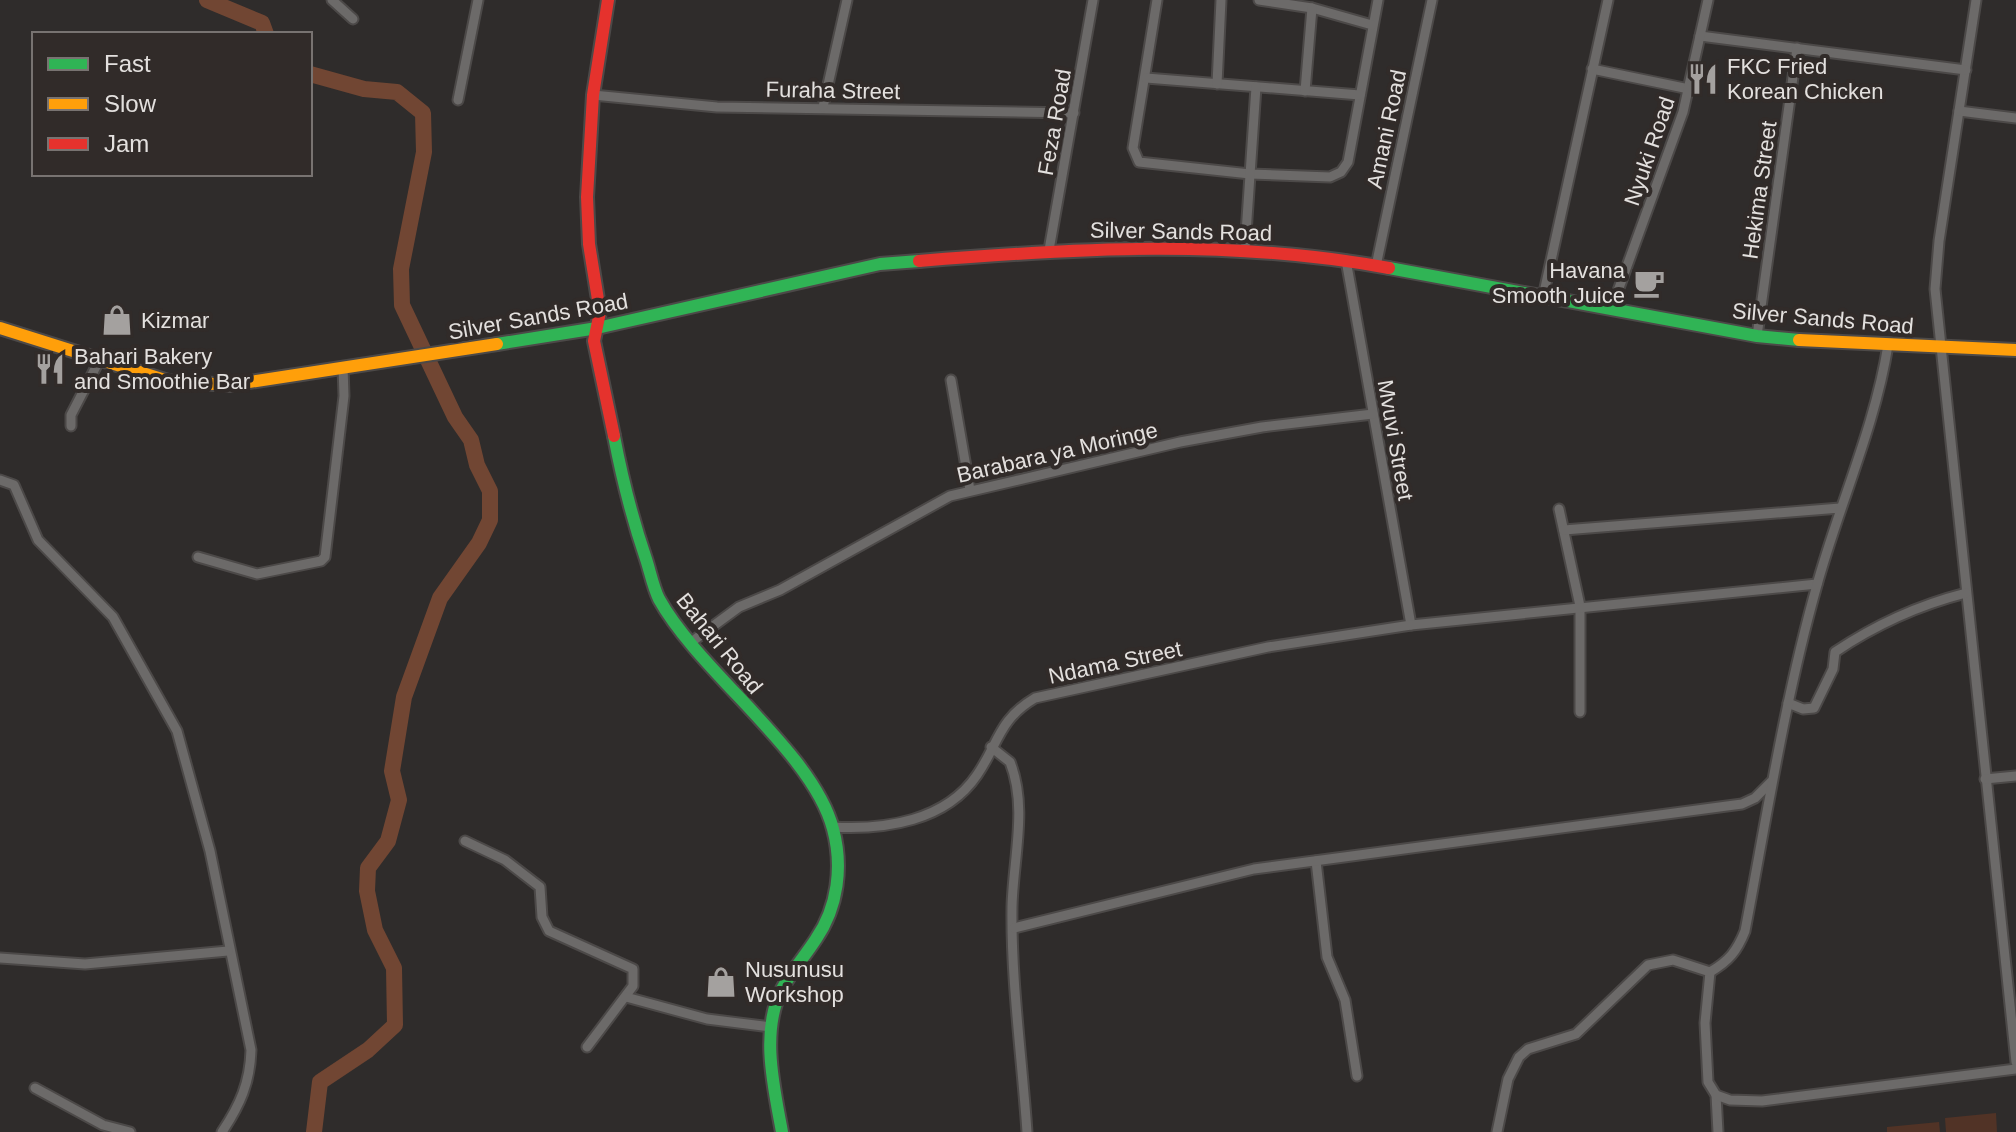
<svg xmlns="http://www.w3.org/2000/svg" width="2016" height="1132" font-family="Helvetica,sans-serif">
<rect width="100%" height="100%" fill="#2f2c2b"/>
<g fill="#513326">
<polygon points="1996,1113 1997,1132 1946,1132 1945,1118"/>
<polygon points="1939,1122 1940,1132 1887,1132 1887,1127"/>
</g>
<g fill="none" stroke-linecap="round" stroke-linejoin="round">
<g stroke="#714633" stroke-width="16">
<polyline points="207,0 262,23 266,34"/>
<polyline points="310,74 364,89 397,92 423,113 424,152 401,269 402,305 455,417 471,440 477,465 490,491 490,520 479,543 440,598 404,697 392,771 399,800 388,841 368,868 367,891 375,930 394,968 395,1025 368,1050 320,1082 314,1132"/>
</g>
<defs>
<g id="street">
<polyline points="332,0 353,19"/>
<polyline points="1157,0 1133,148 1139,162 1250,174 1330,177 1341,172 1348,162 1378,0"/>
<polyline points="1259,0 1312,8 1372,25"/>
<polyline points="1976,0 1939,241 1935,289 2016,1062"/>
<polyline points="1700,36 1966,70"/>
<polyline points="1592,69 1689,89"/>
<polyline points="1146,78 1360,95"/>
<polyline points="1217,84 1221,0"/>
<polyline points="1305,91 1312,8"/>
<polyline points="593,95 717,107 1074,113"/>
<polyline points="458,100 478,0"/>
<polyline points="823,107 847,0"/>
<polyline points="1959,111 2016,118"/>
<polyline points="1245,248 1256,87"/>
<polyline points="1049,250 1093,0"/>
<polyline points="1346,260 1411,625"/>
<polyline points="1376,266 1432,0"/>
<polyline points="1543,297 1608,0"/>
<polyline points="1611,310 1683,112 1708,0"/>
<polyline points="1757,336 1797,48"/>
<polyline points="951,380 970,490"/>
<polyline points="71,426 71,415 100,359"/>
<path d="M0,480L14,485L38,540L113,617L177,731L210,851L251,1050C250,1083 240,1105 222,1132"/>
<polyline points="1559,509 1580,606 1580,712"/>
<polyline points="1564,530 1840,508"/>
<polyline points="198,557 257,574 321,561 325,557 344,396 343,367"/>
<polyline points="690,643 739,607 780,590 950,496 1180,442 1262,427 1373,414"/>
<path d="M1788,703L1803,709L1814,708L1833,669L1835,652C1875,625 1919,605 1966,593"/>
<path d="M991,747L1010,762C1028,807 1013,860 1012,907C1011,981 1022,1058 1027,1132"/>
<polyline points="1985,779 2016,776"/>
<path d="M833,827C885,830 946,821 977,775C999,743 998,720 1035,698L1268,647L1411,625L1817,584"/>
<polyline points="465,841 505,860 540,887 542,917 549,931 633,969 633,986 587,1047"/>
<polyline points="1316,861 1327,957 1345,1000 1357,1076"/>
<polyline points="1014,928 1254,869 1742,804 1755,798 1771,782"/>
<polyline points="0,958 85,964 228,951"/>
<polyline points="1710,972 1705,1023 1708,1082 1716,1095 1718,1132"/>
<polyline points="626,997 707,1019 771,1027"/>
<polyline points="35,1088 103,1125 130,1132"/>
<polyline points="1716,1095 1730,1100 1762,1101 2016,1069"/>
<path d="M1497,1132L1508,1079L1519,1057L1528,1049L1576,1034L1648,965L1673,960L1710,972C1729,961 1737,951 1745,931C1767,815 1785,698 1817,585C1839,505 1875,427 1888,345"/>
</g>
<g id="fast">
<polyline points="1389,268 1757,336 1799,340"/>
<polyline points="497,344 597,328 880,264 919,261"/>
<path d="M614,436C622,478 632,518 646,559C650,571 653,587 659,599C700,673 813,752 833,829C843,866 838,907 816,939C805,956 791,972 782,989C760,1031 774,1088 782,1132"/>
</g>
<g id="slow">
<polyline points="0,328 168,381 230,385 497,344"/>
<polyline points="1799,340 2016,350"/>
</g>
<g id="jam">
<polyline points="608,0 593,95 587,197 589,244 600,312 594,341 614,436"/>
<path d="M919,261C1078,248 1231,239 1389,268"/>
</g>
</defs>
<use href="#street" stroke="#4c4948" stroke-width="13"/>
<use href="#fast" stroke="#4c4948" stroke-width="16"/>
<use href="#slow" stroke="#4c4948" stroke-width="16"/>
<use href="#jam" stroke="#4c4948" stroke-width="16"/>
<use href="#street" stroke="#6c6a69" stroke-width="9"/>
<use href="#fast" stroke="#30b455" stroke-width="12"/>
<use href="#slow" stroke="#ff9f0a" stroke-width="12"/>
<use href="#jam" stroke="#e5322d" stroke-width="12"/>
</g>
<defs>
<symbol id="restaurant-bare" viewBox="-9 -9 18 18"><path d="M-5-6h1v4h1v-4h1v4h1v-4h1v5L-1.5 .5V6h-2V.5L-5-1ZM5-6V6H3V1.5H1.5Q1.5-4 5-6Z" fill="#a4a19f" stroke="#312b29" stroke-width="2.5" paint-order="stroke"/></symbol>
<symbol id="cafe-bare" viewBox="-9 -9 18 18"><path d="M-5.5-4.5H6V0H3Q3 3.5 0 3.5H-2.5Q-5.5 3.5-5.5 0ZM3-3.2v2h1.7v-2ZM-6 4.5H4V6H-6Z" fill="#a4a19f" stroke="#312b29" stroke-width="2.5" paint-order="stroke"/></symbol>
<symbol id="shop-bare" viewBox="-9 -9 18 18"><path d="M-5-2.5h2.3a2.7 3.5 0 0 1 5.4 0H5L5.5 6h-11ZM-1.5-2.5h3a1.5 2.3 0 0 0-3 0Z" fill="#a4a19f" stroke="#312b29" stroke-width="2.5" paint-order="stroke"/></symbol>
</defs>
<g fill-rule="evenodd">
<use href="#restaurant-bare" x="1681" y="57" width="44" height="44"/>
<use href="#cafe-bare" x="1627" y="261" width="44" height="44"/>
<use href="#shop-bare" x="95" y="298" width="44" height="44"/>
<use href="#restaurant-bare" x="28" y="347" width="44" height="44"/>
<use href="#shop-bare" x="699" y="960" width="44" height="44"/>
</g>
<g text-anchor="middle" stroke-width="8" stroke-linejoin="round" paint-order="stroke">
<g font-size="22" fill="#e3e0de" stroke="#312b29" text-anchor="start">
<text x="1727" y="74">FKC Fried<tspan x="1727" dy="25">Korean Chicken</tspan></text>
<text x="1625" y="278" text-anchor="end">Havana<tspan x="1625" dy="25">Smooth Juice</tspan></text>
<text x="141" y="328">Kizmar</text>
<text x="74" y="364">Bahari Bakery<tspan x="74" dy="25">and Smoothie Bar</tspan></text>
<text x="745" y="977">Nusunusu<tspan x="745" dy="25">Workshop</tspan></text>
</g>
<g font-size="22" fill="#e3e0de" stroke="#312b29">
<text transform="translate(833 90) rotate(1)" y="8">Furaha Street</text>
<text transform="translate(1054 122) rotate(-80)" y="8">Feza Road</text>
<text transform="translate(1386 129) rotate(-78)" y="8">Amani Road</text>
<text transform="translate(1649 151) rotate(-71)" y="8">Nyuki Road</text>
<text transform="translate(1759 190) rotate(-82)" y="8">Hekima Street</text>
<text transform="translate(1181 231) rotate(1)" y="8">Silver Sands Road</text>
<text transform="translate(538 316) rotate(-10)" y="8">Silver Sands Road</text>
<text transform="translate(1823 318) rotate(5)" y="8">Silver Sands Road</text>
<text transform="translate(1396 440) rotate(80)" y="8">Mvuvi Street</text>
<text transform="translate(1057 452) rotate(-13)" y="8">Barabara ya Moringe</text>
<text transform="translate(720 643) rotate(51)" y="8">Bahari Road</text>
<text transform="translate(1115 662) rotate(-12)" y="8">Ndama Street</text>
</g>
</g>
<rect x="32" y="32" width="280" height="144" fill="#312b29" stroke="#787371" stroke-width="2"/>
<rect x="48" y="58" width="40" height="12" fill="#30b455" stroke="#787371" stroke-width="2"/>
<text x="104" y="72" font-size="24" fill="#e3e0de">Fast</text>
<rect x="48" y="98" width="40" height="12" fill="#ff9f0a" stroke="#787371" stroke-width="2"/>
<text x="104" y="112" font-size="24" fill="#e3e0de">Slow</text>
<rect x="48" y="138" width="40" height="12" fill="#e5322d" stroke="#787371" stroke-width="2"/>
<text x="104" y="152" font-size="24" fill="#e3e0de">Jam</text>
</svg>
